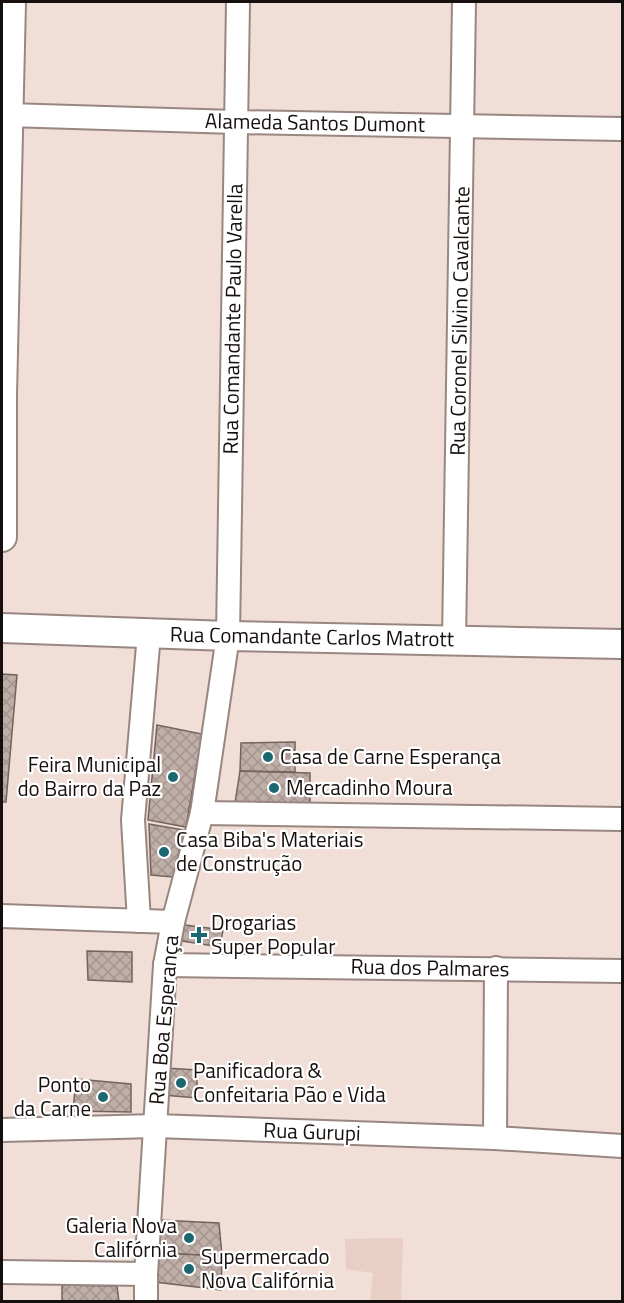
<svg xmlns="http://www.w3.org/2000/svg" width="624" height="1303" font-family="'Titillium Web',sans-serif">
<defs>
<pattern id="building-cross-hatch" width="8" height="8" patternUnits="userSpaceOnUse" patternTransform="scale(1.5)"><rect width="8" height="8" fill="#bfaea7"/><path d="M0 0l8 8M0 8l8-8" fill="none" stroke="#a3948f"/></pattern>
</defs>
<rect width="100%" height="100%" fill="#f0ded7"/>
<polygon fill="#e8cec5" points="403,1238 401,1301 370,1301 373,1273 346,1269 345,1239"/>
<g fill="url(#building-cross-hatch)" stroke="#73645e" stroke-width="1.5">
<polygon points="2,674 17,675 6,802 2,802"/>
<polygon points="157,725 202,734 186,827 148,820"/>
<polygon points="295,742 295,772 240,771 241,743"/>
<polygon points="240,771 310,773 310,803 235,803"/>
<polygon points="149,824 184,830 173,877 151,875"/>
<polygon points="177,924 223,930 220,947 176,940"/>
<polygon points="87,951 132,952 132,982 88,980"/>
<polygon points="165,1068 197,1070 197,1098 163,1095"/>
<polygon points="76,1079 131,1084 131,1112 73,1111"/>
<polygon points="159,1220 219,1223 222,1256 157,1253"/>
<polygon points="157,1253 222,1256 221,1290 155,1282"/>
<polygon points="62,1285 117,1286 119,1302 62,1302"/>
</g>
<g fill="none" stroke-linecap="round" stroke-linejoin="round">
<defs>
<g id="minor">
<polyline points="8,115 235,122 622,129"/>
<polyline points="454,641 464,2"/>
<polyline points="202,813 622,819"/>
<polyline points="2,916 173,922"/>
<polyline points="139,921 133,820 149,634"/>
<polyline points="165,965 622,971"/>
<polyline points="2,1130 155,1126 495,1138 622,1146"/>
<polyline points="495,1138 496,968"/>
<polyline points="2,1272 146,1274"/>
<polyline points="146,1302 146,1274 165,965 173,922 202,813 228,636 238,2"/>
</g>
<g id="tertiary">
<polyline points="2,537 2,395 11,2"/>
<polyline points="2,628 228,636 622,644"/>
</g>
</defs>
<use href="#minor" stroke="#988781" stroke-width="26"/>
<use href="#tertiary" stroke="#988781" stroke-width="32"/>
<use href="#minor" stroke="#fff" stroke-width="22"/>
<use href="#tertiary" stroke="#fff" stroke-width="28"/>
</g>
<g fill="#1b6770" stroke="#fff" stroke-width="2">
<circle cx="268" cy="757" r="6"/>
<circle cx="173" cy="777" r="6"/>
<circle cx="274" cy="788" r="6"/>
<circle cx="164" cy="852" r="6"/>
<path d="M196 926h6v6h6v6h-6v6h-6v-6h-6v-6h6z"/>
<circle cx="181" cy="1083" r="6"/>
<circle cx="103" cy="1097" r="6"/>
<circle cx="189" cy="1238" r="6"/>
<circle cx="189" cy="1269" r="6"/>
</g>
<g text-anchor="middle" stroke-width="4.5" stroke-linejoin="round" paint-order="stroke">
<g font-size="21" fill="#150f0d" stroke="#fff">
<text transform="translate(315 123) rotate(1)" y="7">Alameda Santos Dumont</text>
<text transform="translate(233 319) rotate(-89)" y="7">Rua Comandante Paulo Varella</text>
<text transform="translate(460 321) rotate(-89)" y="7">Rua Coronel Silvino Cavalcante</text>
<text transform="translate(312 637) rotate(1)" y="7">Rua Comandante Carlos Matrott</text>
<text transform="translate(430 968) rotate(1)" y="7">Rua dos Palmares</text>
<text transform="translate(164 1020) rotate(-85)" y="7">Rua Boa Esperança</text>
<text transform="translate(312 1132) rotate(2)" y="7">Rua Gurupi</text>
</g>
<g font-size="21" fill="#150f0d" stroke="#fff" text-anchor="start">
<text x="280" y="764">Casa de Carne Esperança</text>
<text x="161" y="772" text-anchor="end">Feira Municipal<tspan x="161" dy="24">do Bairro da Paz</tspan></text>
<text x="286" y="795">Mercadinho Moura</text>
<text x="176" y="847">Casa Biba's Materiais<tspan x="176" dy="24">de Construção</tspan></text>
<text x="211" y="930">Drogarias<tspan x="211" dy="24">Super Popular</tspan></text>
<text x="193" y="1078">Panificadora &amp;<tspan x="193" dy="24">Confeitaria Pão e Vida</tspan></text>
<text x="91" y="1092" text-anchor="end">Ponto<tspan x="91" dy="24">da Carne</tspan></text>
<text x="177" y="1233" text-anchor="end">Galeria Nova<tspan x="177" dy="24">Califórnia</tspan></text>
<text x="201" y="1264">Supermercado<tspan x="201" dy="24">Nova Califórnia</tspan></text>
</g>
</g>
<rect width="624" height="1303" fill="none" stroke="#150f0d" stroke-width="6"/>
</svg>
